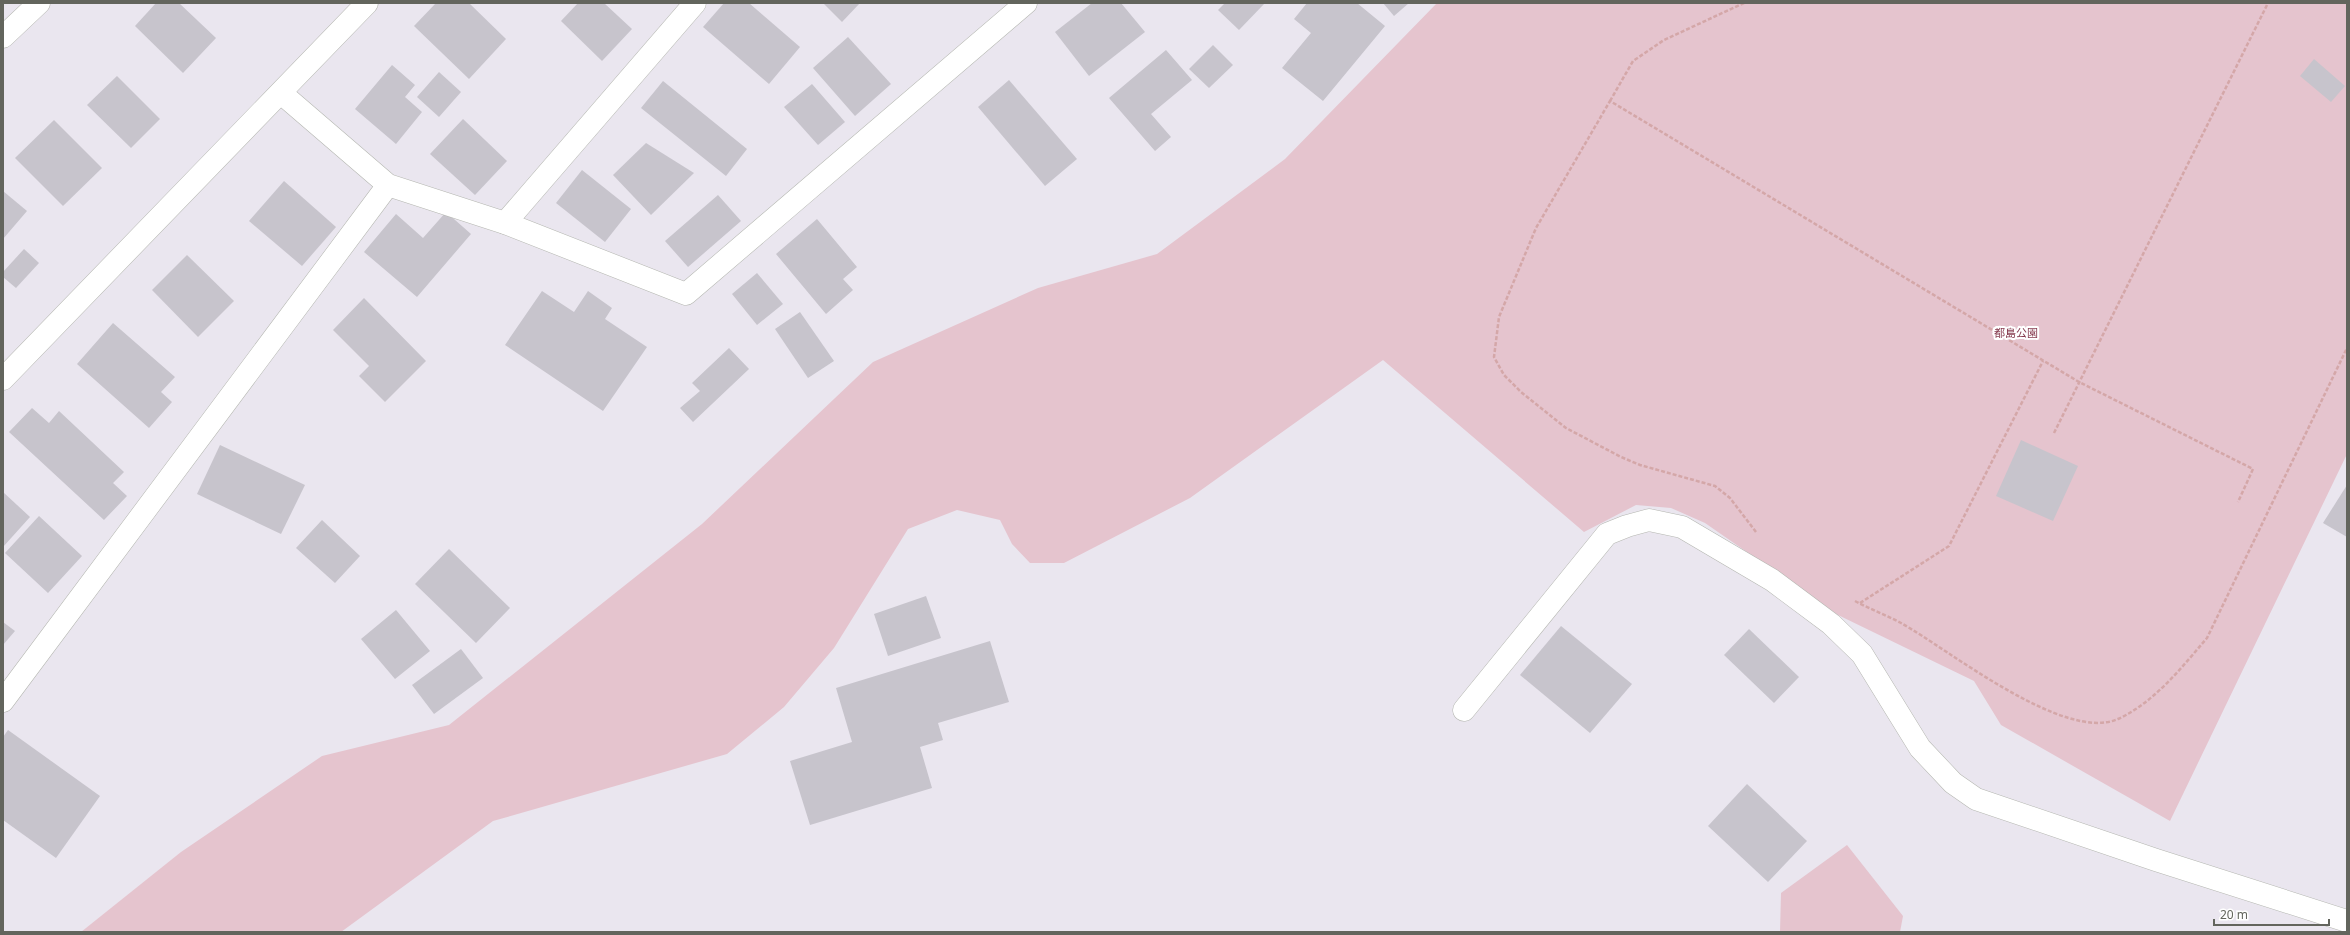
<svg xmlns="http://www.w3.org/2000/svg" width="2350" height="935" font-family="'Noto Sans','Noto Sans JP',sans-serif">
<rect width="100%" height="100%" fill="#eae6ef"/>
<g fill="#e5c4ce">
<polygon points="1437,3 2347,3 2347,454 2170,821 2001,725 1974,681 1838,615 1705,523 1671,508 1636,505 1584,532 1383,360 1190,498 1064,563 1030,563 1012,544 1000,520 957,510 908,529 834,648 784,707 727,754 493,821 341,932 81,932 181,852 322,756 449,725 702,524 873,362 1038,288 1157,254 1285,159"/>
<polygon points="1847,845 1903,916 1900,932 1780,932 1781,893"/>
</g>
<g fill="#c7c4cc">
<polygon points="156,3 179,3 216,38 183,73 135,26"/>
<polygon points="436,3 469,3 506,39 469,79 414,26"/>
<polygon points="578,3 604,3 632,29 602,61 561,21"/>
<polygon points="724,3 749,3 800,47 769,84 703,27"/>
<polygon points="823,3 860,3 842,22"/>
<polygon points="1092,3 1121,3 1145,32 1089,76 1055,32"/>
<polygon points="1225,3 1265,3 1239,30 1218,10"/>
<polygon points="1307,3 1357,3 1385,26 1323,101 1282,68 1311,33 1294,19"/>
<polygon points="1383,3 1409,3 1394,16"/>
<polygon points="848,37 891,84 855,116 813,68"/>
<polygon points="1213,45 1233,65 1209,88 1189,69"/>
<polygon points="1166,50 1192,80 1151,114 1171,137 1155,151 1109,98"/>
<polygon points="2314,59 2345,86 2331,102 2300,76"/>
<polygon points="392,65 415,85 405,97 422,112 396,144 355,109"/>
<polygon points="439,72 461,92 439,117 417,97"/>
<polygon points="117,76 160,119 131,148 87,105"/>
<polygon points="1009,80 1077,159 1045,186 978,107"/>
<polygon points="663,81 747,149 726,176 641,108"/>
<polygon points="812,84 845,122 818,145 784,107"/>
<polygon points="463,119 507,161 475,195 430,154"/>
<polygon points="54,120 102,168 63,206 15,158"/>
<polygon points="646,143 694,173 651,215 613,175"/>
<polygon points="582,170 631,209 605,242 556,203"/>
<polygon points="284,181 336,227 302,266 249,221"/>
<polygon points="3,191 27,211 3,239"/>
<polygon points="718,195 741,221 688,267 665,241"/>
<polygon points="446,212 471,234 417,297 364,252 396,214 423,238"/>
<polygon points="817,219 857,267 843,279 853,290 826,314 776,254"/>
<polygon points="24,249 39,263 16,288 3,277 3,272"/>
<polygon points="187,255 234,301 198,337 152,290"/>
<polygon points="757,273 783,304 757,325 732,294"/>
<polygon points="542,291 574,312 588,291 612,308 605,319 647,347 603,411 505,345"/>
<polygon points="364,298 426,361 385,402 359,376 369,366 333,330"/>
<polygon points="800,312 834,361 808,378 775,329"/>
<polygon points="113,323 175,377 161,392 172,402 149,428 77,364"/>
<polygon points="729,348 749,369 693,422 680,408 700,391 692,383"/>
<polygon points="32,408 49,423 59,411 124,472 113,483 127,496 104,520 9,432"/>
<polygon points="2021,440 2078,466 2053,521 1996,496"/>
<polygon points="220,445 305,485 281,534 197,494"/>
<polygon points="2347,485 2347,537 2323,523"/>
<polygon points="3,492 30,517 3,547"/>
<polygon points="39,516 82,556 48,593 5,553"/>
<polygon points="322,520 360,556 335,583 296,548"/>
<polygon points="449,549 510,608 476,643 415,584"/>
<polygon points="926,596 941,638 888,656 874,614"/>
<polygon points="396,610 430,651 395,679 361,639"/>
<polygon points="3,622 15,631 3,645"/>
<polygon points="1561,626 1632,684 1590,733 1520,675"/>
<polygon points="1749,629 1799,677 1774,703 1724,655"/>
<polygon points="990,641 1009,702 938,723 943,740 920,747 932,788 810,825 790,761 852,742 836,688"/>
<polygon points="461,649 483,678 434,714 412,685"/>
<polygon points="8,730 100,796 56,858 3,820 3,737"/>
<polygon points="1747,784 1807,841 1768,882 1708,826"/>
</g>
<g fill="none" stroke-linecap="round" stroke-linejoin="round">
<defs>
<g id="minor">
<polyline points="3,37 39,3"/>
<polyline points="281,93 388,185 505,223 686,294 1026,3"/>
<polyline points="505,223 695,3"/>
<polyline points="3,379 367,3"/>
<polyline points="3,701 388,185"/>
<polyline points="1464,710 1607,534 1627,526 1649,520 1682,527 1772,580 1831,624 1862,654 1920,748 1953,783 1976,799 2156,860 2347,921"/>
</g>
</defs>
<use href="#minor" stroke="#b5b7b1" stroke-width="23"/>
<g stroke="#d4a7a8" stroke-width="2.5" stroke-dasharray="4 2" stroke-linecap="butt">
<polyline points="1610,101 1633,61 1664,40 1744,3"/>
<polyline points="2054,433 2268,3"/>
<polyline points="1756,532 1730,498 1715,486 1640,465 1621,457 1566,428 1521,392 1504,375 1494,357 1499,317 1536,228 1610,101 2079,382 2253,469 2238,502"/>
<path d="M1855,601C1870,609 1886,615 1901,623C1948,649 2064,743 2118,719C2155,702 2182,667 2207,638L2347,348"/>
<polyline points="1860,603 1949,546 2043,361"/>
</g>
<use href="#minor" stroke="#fff" stroke-width="22"/>
</g>
<g text-anchor="middle" stroke-width="4" stroke-linejoin="round" paint-order="stroke">
<g font-size="11" fill="#863b4f" stroke="#fff">
<text x="2016" y="337">都島公園</text>
</g>
</g>
<rect width="2350" height="935" fill="none" stroke="#63655d" stroke-width="8"/>
<path d="M2214 919v6h115v-6" fill="none" stroke="#63655d" stroke-width="2"/>
<text x="2220" y="919" font-size="12" fill="#63655d" stroke="#ffffff" stroke-width="3" paint-order="stroke">20 m</text>
</svg>
